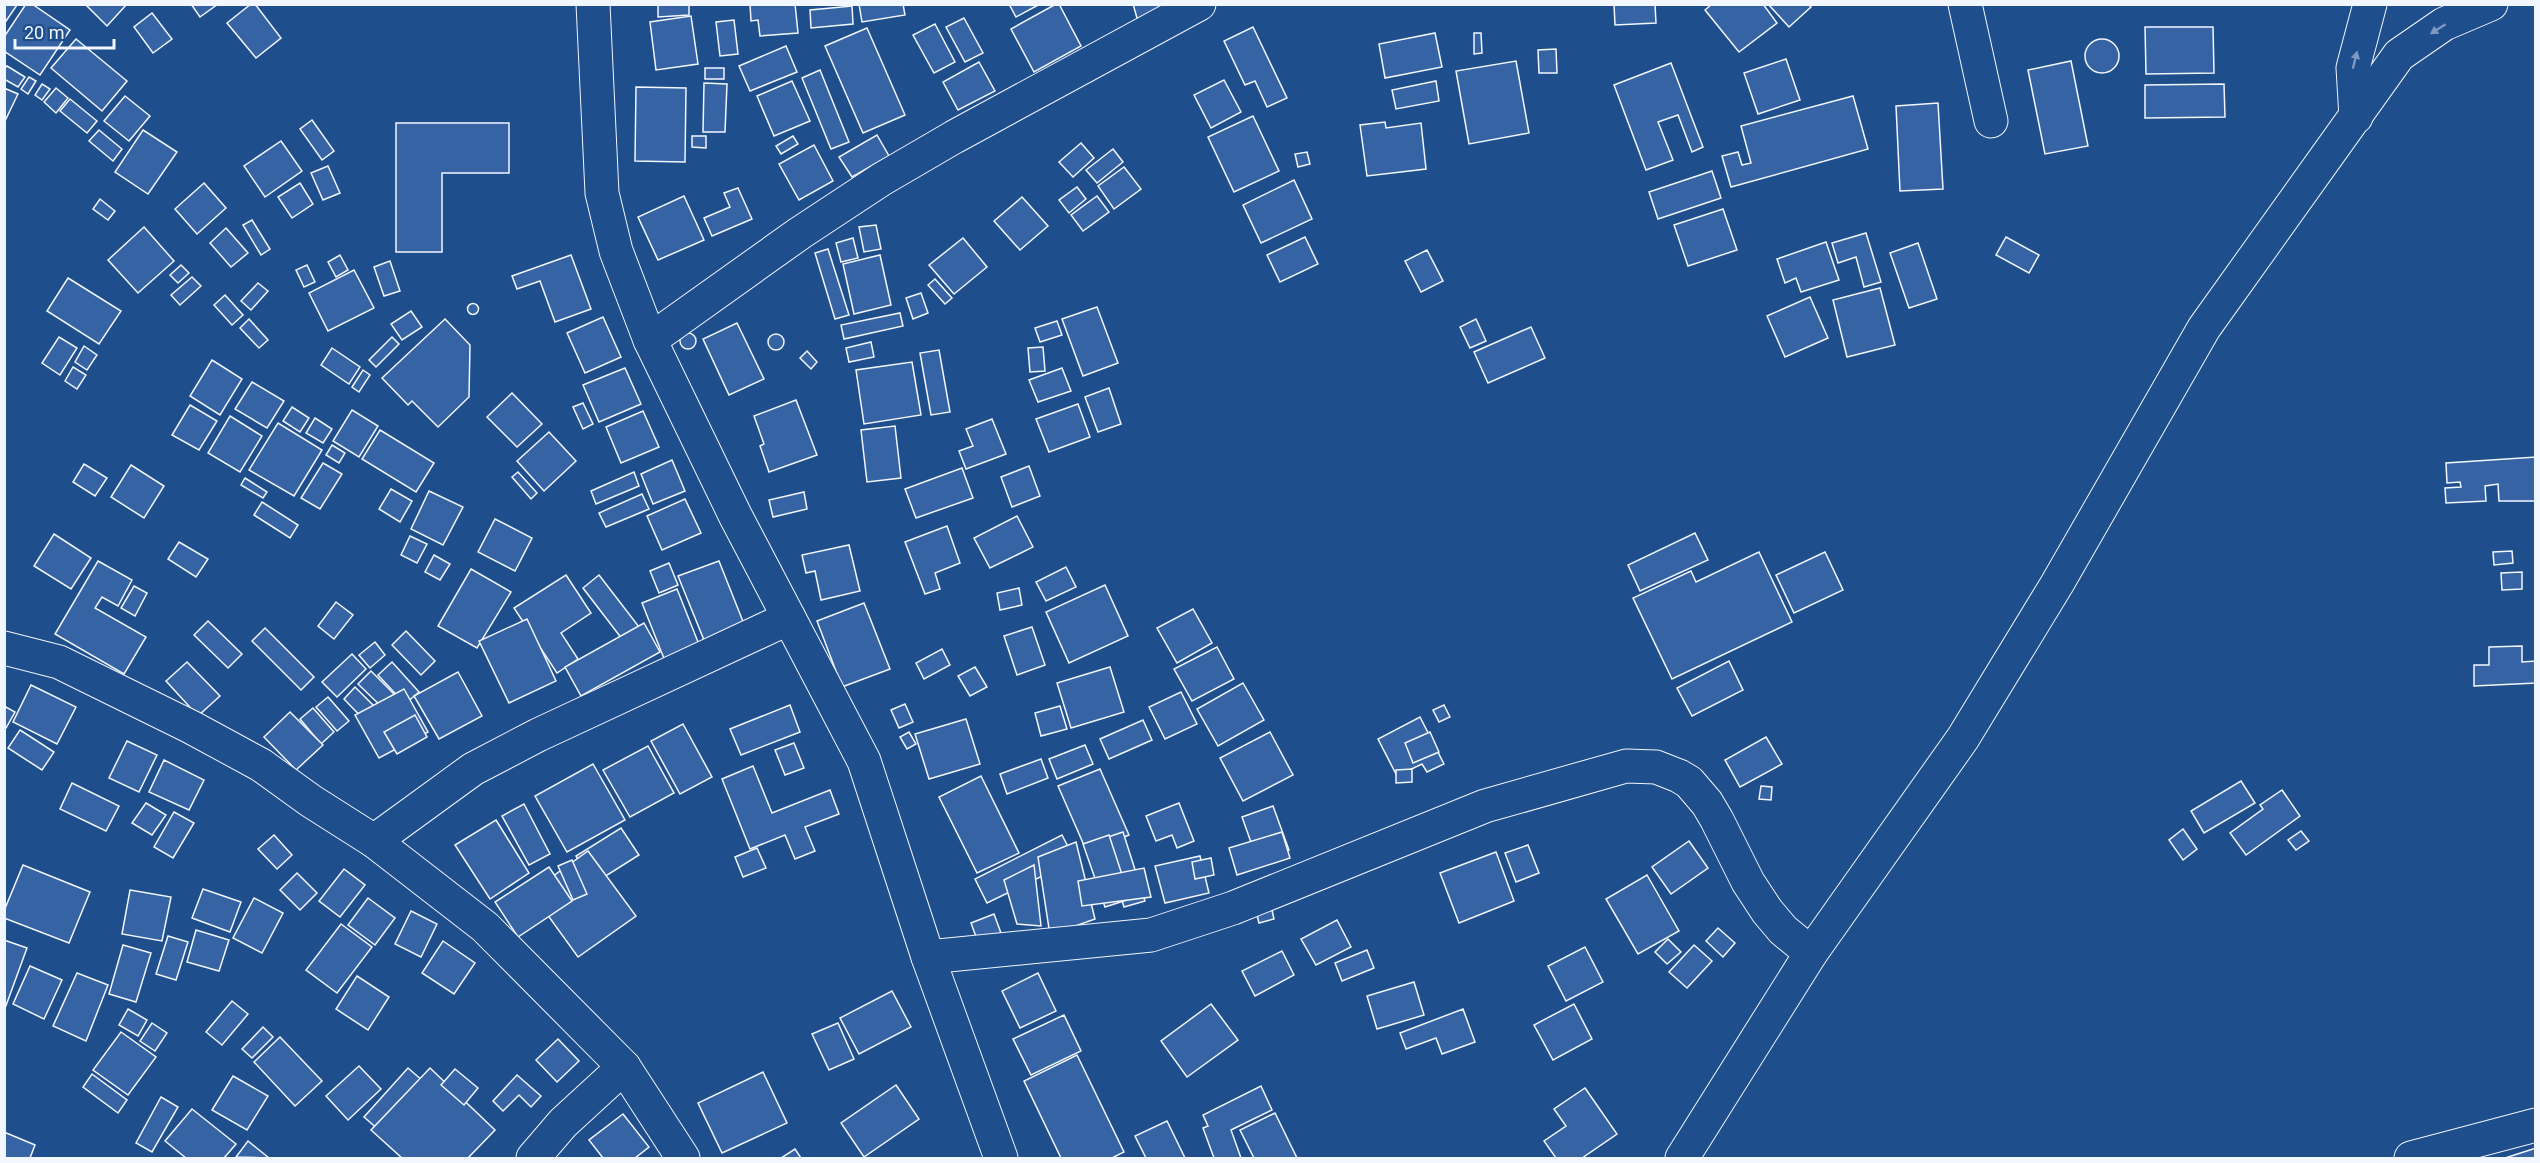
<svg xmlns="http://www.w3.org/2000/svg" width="2540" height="1163" font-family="Roboto,sans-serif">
<rect width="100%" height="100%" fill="#1f4e8c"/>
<g fill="#3563a3" stroke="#f2f6ff" stroke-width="1.5">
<polygon points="4,4 17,5 4,24"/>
<polygon points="26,4 32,4 70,30 40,75 4,51 4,37"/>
<polygon points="85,4 127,4 107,26"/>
<polygon points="191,4 218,4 200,17"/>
<polygon points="251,4 255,4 281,38 256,58 227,23"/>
<polygon points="658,4 689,4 689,15 658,17"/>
<polygon points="750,4 795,4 798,33 760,36 758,20 751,21"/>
<polygon points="859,4 903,4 905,15 862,22"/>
<polygon points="1009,4 1040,4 1016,17"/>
<polygon points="1056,4 1059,4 1081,46 1034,72 1011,29"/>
<polygon points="1133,4 1172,4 1139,25"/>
<polygon points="1614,4 1655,4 1656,23 1615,25"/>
<polygon points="1712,4 1763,4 1777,23 1739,52 1705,10"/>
<polygon points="1768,4 1808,4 1811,7 1789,27"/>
<polygon points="852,6 853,24 811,28 810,10"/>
<polygon points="152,13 172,39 153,53 134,27"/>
<polygon points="691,16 698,64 656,70 650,22"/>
<polygon points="964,18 983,53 965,62 946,27"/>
<polygon points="734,20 738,54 720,56 716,22"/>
<polygon points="935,24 955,62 934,73 913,35"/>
<polygon points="1253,27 1287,98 1267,107 1255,81 1245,85 1224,41"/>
<polygon points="2145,27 2213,27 2214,73 2146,74"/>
<polygon points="867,28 905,115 863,133 825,46"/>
<polygon points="1435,33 1442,67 1385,78 1379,44"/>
<polygon points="1474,33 1481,33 1482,53 1474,54"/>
<polygon points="76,39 127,81 102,111 51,68"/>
<circle cx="2102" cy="56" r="17"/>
<polygon points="786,46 797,72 750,91 739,66"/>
<polygon points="1556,49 1557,73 1539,73 1538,50"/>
<polygon points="1786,59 1800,100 1758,114 1744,73"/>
<polygon points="1516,61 1529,133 1469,144 1456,71"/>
<polygon points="2071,61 2088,146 2045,154 2028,70"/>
<polygon points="979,62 995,91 958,110 943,82"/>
<polygon points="1671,63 1703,147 1692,152 1678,115 1658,122 1673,160 1646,170 1614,85"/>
<polygon points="7,66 25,77 18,87 4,79 4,69"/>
<rect x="705" y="68" width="19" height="11"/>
<polygon points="820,70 849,142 831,149 802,78"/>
<polygon points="29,77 36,81 28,94 21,89"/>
<polygon points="1224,80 1241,112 1211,128 1194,95"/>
<polygon points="792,81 810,121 774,136 757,96"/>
<polygon points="1436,81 1439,101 1396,109 1392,90"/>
<polygon points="704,83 727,84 725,132 703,132"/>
<polygon points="42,84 50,89 42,100 35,95"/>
<polygon points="2224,84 2225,117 2145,118 2145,85"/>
<polygon points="636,87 686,88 685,162 635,161"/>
<polygon points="4,88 18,94 4,123"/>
<polygon points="56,88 68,98 56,113 44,102"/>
<polygon points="125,96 150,116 129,141 104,121"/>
<polygon points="1853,96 1868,149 1731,187 1722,156 1738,152 1742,165 1751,163 1741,126"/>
<polygon points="70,99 97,121 87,133 60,111"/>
<polygon points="1938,103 1943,189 1900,191 1896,106"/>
<polygon points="1253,116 1279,171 1234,192 1208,137"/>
<polygon points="312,120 334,151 322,160 300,129"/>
<polygon points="1385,122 1386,128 1421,123 1426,169 1367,176 1360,125"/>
<polygon points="396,123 509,123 509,173 442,173 442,252 396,252"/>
<polygon points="99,130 122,149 113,161 89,141"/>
<polygon points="143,130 177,152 148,194 115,172"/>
<polygon points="877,135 889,156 852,177 839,157"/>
<polygon points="692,136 706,136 706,148 692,147"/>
<polygon points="793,136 798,144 781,154 776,146"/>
<polygon points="281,141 302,171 265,197 244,166"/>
<polygon points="1081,143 1094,158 1073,177 1059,162"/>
<polygon points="814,145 833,181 799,200 779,164"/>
<polygon points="1113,149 1123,162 1097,183 1086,170"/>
<polygon points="1307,152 1310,164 1298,167 1295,154"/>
<polygon points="328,166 340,193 323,200 311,173"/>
<polygon points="1124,167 1141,189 1114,209 1098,186"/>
<polygon points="1712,171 1721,198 1658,219 1649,192"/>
<polygon points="1294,180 1312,219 1261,243 1243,205"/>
<polygon points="204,183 226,208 197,234 175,209"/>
<polygon points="300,183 313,204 292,218 278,197"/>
<polygon points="1077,187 1086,199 1069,213 1059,200"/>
<polygon points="738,188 752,219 712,236 704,218 730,207 724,193"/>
<polygon points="684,196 704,240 658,260 638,217"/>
<polygon points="1097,196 1109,212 1083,231 1071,215"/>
<polygon points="1022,197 1048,226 1020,250 994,221"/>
<polygon points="100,199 115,211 108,220 93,209"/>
<polygon points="1723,209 1737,250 1688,266 1674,225"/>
<polygon points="252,220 270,249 261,255 243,225"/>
<polygon points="876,225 881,249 864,252 859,227"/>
<polygon points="144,227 174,261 138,293 108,260"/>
<polygon points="226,228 248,253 231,267 210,243"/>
<polygon points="1866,233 1881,282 1864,287 1856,257 1838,263 1832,243"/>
<polygon points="1305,237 1318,264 1280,282 1267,255"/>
<polygon points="2006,237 2039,255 2029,273 1996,255"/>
<polygon points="853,238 858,258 841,262 836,243"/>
<polygon points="963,238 987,267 954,294 929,265"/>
<polygon points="1826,242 1839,280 1801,292 1796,278 1785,283 1777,259"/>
<polygon points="1918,243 1937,299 1909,308 1890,253"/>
<polygon points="828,249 849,315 835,319 815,253"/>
<polygon points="1427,250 1443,281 1421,292 1405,261"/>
<polygon points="340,255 348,270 336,277 328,262"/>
<polygon points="571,255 591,309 555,322 540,281 517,289 512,276"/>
<polygon points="880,255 891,305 854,314 843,264"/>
<polygon points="390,261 400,291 384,296 374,267"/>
<polygon points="181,265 189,273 178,283 170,275"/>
<polygon points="307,265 315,282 304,287 296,270"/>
<polygon points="354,270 374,308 328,331 309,293"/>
<polygon points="192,277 201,286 180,305 171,295"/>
<polygon points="68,278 121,311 99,344 47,311"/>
<polygon points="935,279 952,298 945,304 928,285"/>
<polygon points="258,283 268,291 251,310 241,301"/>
<polygon points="1880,288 1895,345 1847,357 1833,300"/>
<polygon points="921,293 928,313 913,319 906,298"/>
<polygon points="225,295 243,315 232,325 214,305"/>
<polygon points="1810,297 1828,338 1785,357 1767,316"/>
<circle cx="473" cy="309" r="5.5"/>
<polygon points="1097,307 1118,363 1083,376 1062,319"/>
<polygon points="411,311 422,327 402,340 391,324"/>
<polygon points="900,313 903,326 844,339 841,325"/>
<polygon points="603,317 621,357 585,373 567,333"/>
<polygon points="249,319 268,340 259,348 240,328"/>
<polygon points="445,319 470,345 469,397 438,427 412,401 408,405 382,378"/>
<polygon points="1476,319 1486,341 1470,348 1460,327"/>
<polygon points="1057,321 1062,335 1040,342 1035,328"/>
<polygon points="737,323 764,379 729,395 703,339"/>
<polygon points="1531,327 1545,358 1488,383 1474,352"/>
<circle cx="688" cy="341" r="8"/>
<circle cx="776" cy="342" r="8"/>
<polygon points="59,337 77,348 60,375 42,363"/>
<polygon points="392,337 399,344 376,367 369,360"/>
<polygon points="871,342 874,357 849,362 846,348"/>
<polygon points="84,346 97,355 87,370 75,362"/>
<polygon points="1043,347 1045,371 1030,372 1028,348"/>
<polygon points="332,348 360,367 349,384 321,365"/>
<polygon points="939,350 950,412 931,415 920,353"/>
<polygon points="807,351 817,362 811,369 800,358"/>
<polygon points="212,360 242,379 220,415 190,396"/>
<polygon points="912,362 921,415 864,424 856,370"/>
<polygon points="73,367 86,375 77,389 65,381"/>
<polygon points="625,368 641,404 599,422 583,385"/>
<polygon points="1062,368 1071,391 1038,402 1029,380"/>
<polygon points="363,370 370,375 359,392 352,387"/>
<polygon points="252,382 284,401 267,428 235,409"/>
<polygon points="1109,388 1121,424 1098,432 1085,397"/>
<polygon points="512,393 542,424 517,447 487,417"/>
<polygon points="796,400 817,455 769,472 760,446 764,444 754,416"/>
<polygon points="583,403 593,424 583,429 573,407"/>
<polygon points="1078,404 1090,437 1049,452 1036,419"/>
<polygon points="190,405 217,421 199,450 172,435"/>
<polygon points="292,407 309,418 300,432 283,421"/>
<polygon points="352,410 378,426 359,457 333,441"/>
<polygon points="643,411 659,447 621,463 606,427"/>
<polygon points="230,416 262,436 240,472 208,453"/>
<polygon points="315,418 332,429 323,443 306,433"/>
<polygon points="992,419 1006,454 966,469 959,451 973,446 966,429"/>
<polygon points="278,423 322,450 294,496 249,470"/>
<polygon points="895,426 901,478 867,482 861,430"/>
<polygon points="380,430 434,463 416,492 362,459"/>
<polygon points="549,432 576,461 544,491 517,461"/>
<polygon points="332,445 345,453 339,463 326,455"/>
<polygon points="2536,457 2536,501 2499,501 2498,484 2485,486 2486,501 2446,503 2445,488 2461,487 2460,482 2447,483 2446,463"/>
<polygon points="672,460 685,491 653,504 641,474"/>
<polygon points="323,463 342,474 320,509 301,498"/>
<polygon points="84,464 107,478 95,496 73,482"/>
<polygon points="131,465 164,486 144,518 111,497"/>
<polygon points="1029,466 1040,496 1012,507 1001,477"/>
<polygon points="962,468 973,498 916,518 905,489"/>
<polygon points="518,472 537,493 531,499 512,477"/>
<polygon points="634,472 639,486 596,504 591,491"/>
<polygon points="245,478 267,492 263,498 241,485"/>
<polygon points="391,489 412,501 400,522 379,509"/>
<polygon points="429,491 463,507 443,545 411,529"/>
<polygon points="804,492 807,509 773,517 769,500"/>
<polygon points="642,494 649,509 606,527 599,513"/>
<polygon points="685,499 701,533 662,550 647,516"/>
<polygon points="262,502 298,525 290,538 254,515"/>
<polygon points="1017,516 1033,547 990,568 974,538"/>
<polygon points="495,519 532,538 515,571 478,552"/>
<polygon points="947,526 960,563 935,573 940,589 925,594 905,542"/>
<polygon points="1695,533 1708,560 1640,591 1628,565"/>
<polygon points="54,534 91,558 71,589 34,566"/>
<polygon points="410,536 427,544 417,563 401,555"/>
<polygon points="179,542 208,559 196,577 168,559"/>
<polygon points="849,545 860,591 821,600 815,571 806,573 802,555"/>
<polygon points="2512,551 2513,563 2494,565 2493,552"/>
<polygon points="1759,552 1792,622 1672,679 1633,598 1691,571 1696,582"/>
<polygon points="1825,552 1843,590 1794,613 1776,575"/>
<polygon points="434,555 450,564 440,580 425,572"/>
<polygon points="98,561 132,580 118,606 102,597 95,608 146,637 124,674 55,634"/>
<polygon points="719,561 744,624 704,640 678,576"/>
<polygon points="669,563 678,585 659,593 650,571"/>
<polygon points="1066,567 1076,587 1046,601 1036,582"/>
<polygon points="471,569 511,592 477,648 438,626"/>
<polygon points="2522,572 2522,589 2502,590 2501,573"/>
<polygon points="566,575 591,613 561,633 578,659 557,673 514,608"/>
<polygon points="599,575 646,636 629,648 583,588"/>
<polygon points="1105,585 1128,636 1069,663 1046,612"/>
<polygon points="134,586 147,593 135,616 121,608"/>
<polygon points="1019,588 1022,605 1000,610 997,593"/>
<polygon points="677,589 700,647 665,661 642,603"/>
<polygon points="336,602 353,615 334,639 318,626"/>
<polygon points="864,603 890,669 842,687 817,621"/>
<polygon points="1193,609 1212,643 1177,663 1157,628"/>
<polygon points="527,619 556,681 509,703 479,641"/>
<polygon points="208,621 242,654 228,668 194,635"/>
<polygon points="644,623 660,652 581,696 565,667"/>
<polygon points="1032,627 1045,665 1017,675 1004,636"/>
<polygon points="265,628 314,677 301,690 252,641"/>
<polygon points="406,631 435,661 421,675 392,645"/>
<polygon points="375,642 385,655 370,668 359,655"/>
<polygon points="2522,646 2522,662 2536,661 2536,683 2474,686 2474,665 2489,665 2489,647"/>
<polygon points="1217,647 1234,679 1192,701 1174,669"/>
<polygon points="942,649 950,665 924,679 916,663"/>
<polygon points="352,654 366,669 337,697 322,682"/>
<polygon points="1729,661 1743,690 1692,716 1677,688"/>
<polygon points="187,662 220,696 198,716 166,681"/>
<polygon points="392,662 419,692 405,704 378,675"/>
<polygon points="975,667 987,687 970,696 958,676"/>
<polygon points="1110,667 1124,712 1071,728 1057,683"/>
<polygon points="371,671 398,698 386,711 358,684"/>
<polygon points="458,672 482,716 439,739 414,696"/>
<polygon points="1243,683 1264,720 1218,746 1197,709"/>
<polygon points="31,685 76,707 57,744 13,722"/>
<polygon points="355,687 381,713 369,725 344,699"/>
<polygon points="404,689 428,732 379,758 355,715"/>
<polygon points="1181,692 1197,724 1165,739 1149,707"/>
<polygon points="328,697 349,721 337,731 316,707"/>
<polygon points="905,704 913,722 899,728 891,710"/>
<polygon points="790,705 800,732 741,755 730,729"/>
<polygon points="1444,705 1450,717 1439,722 1433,710"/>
<polygon points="4,706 15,712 6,728 4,727"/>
<polygon points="1060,706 1067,729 1041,736 1035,713"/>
<polygon points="313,708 334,732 321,744 300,719"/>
<polygon points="290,712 323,745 296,770 264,737"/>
<polygon points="415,715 427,737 397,754 384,732"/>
<polygon points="1420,717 1444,764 1427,772 1422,764 1397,776 1378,739"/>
<polygon points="966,719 980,764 929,779 915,734"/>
<polygon points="1143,720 1152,740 1109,759 1100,739"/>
<polygon points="683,724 712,777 680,794 651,741"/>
<polygon points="20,730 54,752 42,770 8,748"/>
<polygon points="909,732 916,744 907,749 900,737"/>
<polygon points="1270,732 1293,775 1243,801 1220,758"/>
<polygon points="1430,732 1439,752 1413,763 1405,743"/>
<polygon points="1766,737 1782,764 1740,787 1725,760"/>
<polygon points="127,741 157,755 139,792 109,778"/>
<polygon points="794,743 804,768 785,775 775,750"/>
<polygon points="1085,745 1093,764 1057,779 1049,759"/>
<polygon points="648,746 674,793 630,817 603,770"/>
<polygon points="1041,759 1048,778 1007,794 1000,774"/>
<polygon points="164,760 204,780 189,810 149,792"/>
<polygon points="593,764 625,820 567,852 535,796"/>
<polygon points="753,766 772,813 830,790 839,814 805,827 815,851 795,859 785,835 750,849 722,779"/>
<polygon points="1100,769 1129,835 1087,852 1058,786"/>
<polygon points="1412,769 1412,782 1396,783 1396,770"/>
<polygon points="981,776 1019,853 977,873 939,797"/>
<polygon points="2241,781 2255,803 2204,833 2191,811"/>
<polygon points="72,783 119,806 106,831 60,809"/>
<polygon points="1761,786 1772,787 1771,800 1759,799"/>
<polygon points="2282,790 2300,816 2246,855 2230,833 2263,809 2260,805"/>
<polygon points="146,803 166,815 152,835 132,823"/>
<polygon points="1179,803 1194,841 1177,848 1172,835 1156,841 1146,816"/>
<polygon points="524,804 550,854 529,865 502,816"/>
<polygon points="1273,806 1289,850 1258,862 1242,817"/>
<polygon points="174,812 194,823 173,858 154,847"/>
<polygon points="496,820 529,873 490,899 455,845"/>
<polygon points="621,828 639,855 593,884 576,856"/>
<polygon points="2183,829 2197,849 2183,860 2169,840"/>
<polygon points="2301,831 2309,841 2296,850 2288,840"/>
<polygon points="1123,832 1145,901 1124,907 1102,839"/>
<polygon points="1282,832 1290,858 1237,875 1229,848"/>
<polygon points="274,835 292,855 277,869 258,849"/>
<polygon points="1062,835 1075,860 987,903 975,879"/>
<polygon points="1109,835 1130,899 1105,907 1083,844"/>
<polygon points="1689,841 1708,868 1671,894 1652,867"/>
<polygon points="1076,842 1095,919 1050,935 1038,857"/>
<polygon points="1528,845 1539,873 1516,882 1505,853"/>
<polygon points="757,848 766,868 743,877 735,857"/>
<polygon points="588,851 636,916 578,957 531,892"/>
<polygon points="1496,852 1514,901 1459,923 1440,873"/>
<polygon points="1200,856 1209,893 1165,903 1155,866"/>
<polygon points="1211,858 1214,875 1195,879 1192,862"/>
<polygon points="572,860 587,894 573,900 558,866"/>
<polygon points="23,865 90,892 69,943 4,918 4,911"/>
<polygon points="1034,865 1041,926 1017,924 1004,880"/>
<polygon points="549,867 572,901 518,937 495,902"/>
<polygon points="1144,868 1151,897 1082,906 1078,881"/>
<polygon points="344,869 365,885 340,917 319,901"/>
<polygon points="297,873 317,893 300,910 280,890"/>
<polygon points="1647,875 1679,931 1638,954 1606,899"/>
<polygon points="203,889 241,902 230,932 192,918"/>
<polygon points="130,890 171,897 162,941 122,934"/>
<polygon points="254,898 283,913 262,953 233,938"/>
<polygon points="368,898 395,918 375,945 348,925"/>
<polygon points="1271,906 1274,919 1259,923 1256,911"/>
<polygon points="411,911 437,924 421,957 395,944"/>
<polygon points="994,914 1001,933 978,942 971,923"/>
<polygon points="1337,920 1351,947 1316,965 1301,939"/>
<polygon points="341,924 372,947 337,993 306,970"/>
<polygon points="1718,928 1735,943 1723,957 1706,941"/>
<polygon points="196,930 229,940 219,971 187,962"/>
<polygon points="168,936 188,942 176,980 156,974"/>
<polygon points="1668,939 1681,952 1667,964 1655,952"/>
<polygon points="4,940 27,948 4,1011"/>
<polygon points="443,941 475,963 454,994 422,973"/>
<polygon points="123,945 151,953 136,1002 109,994"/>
<polygon points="1694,945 1712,961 1687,988 1669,972"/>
<polygon points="1585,947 1603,982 1566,1001 1548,966"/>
<polygon points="1367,950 1374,968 1342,981 1335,963"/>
<polygon points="1282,951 1294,975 1255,996 1242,971"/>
<polygon points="30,966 62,980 44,1019 13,1004"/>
<polygon points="77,973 108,985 86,1041 53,1026"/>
<polygon points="1038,973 1056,1011 1020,1028 1002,991"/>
<polygon points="357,976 389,997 368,1030 336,1009"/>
<polygon points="1414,982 1424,1015 1377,1029 1367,996"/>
<polygon points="892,991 911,1027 859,1054 840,1018"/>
<polygon points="232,1001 248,1014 222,1045 206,1032"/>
<polygon points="1211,1004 1238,1040 1187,1077 1161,1041"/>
<polygon points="1574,1004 1592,1039 1553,1060 1534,1025"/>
<polygon points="128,1009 147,1020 138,1036 119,1025"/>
<polygon points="1463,1009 1475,1042 1442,1054 1436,1038 1406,1049 1400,1033"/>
<polygon points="1064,1015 1081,1051 1031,1075 1013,1039"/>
<polygon points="152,1023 167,1033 155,1051 140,1041"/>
<polygon points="838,1023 854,1059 829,1070 812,1034"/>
<polygon points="263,1027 273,1037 252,1058 242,1049"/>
<polygon points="121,1032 156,1057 128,1095 93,1070"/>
<polygon points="280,1037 322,1081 295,1106 254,1062"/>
<polygon points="558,1039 579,1061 557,1082 536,1060"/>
<polygon points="1077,1055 1124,1152 1112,1158 1061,1158 1024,1081"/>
<polygon points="359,1066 381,1089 348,1120 326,1096"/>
<polygon points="408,1068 439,1095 395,1144 364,1117"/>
<polygon points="430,1068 495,1130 468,1158 402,1158 371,1130"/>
<polygon points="455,1069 478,1088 464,1105 441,1085"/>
<polygon points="763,1072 787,1123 722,1153 698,1103"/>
<polygon points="92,1074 127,1100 118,1113 83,1087"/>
<polygon points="517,1075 541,1096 531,1107 519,1095 503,1111 493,1101"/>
<polygon points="233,1076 268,1096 247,1130 212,1110"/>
<polygon points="896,1085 919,1119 864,1157 841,1123"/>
<polygon points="1261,1086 1272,1110 1231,1130 1241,1158 1214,1158 1203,1128 1208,1126 1203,1115"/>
<polygon points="1585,1088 1617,1134 1582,1158 1556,1158 1544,1141 1566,1126 1554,1109"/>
<polygon points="161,1097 178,1107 152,1152 136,1143"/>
<polygon points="192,1109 236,1144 224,1158 186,1158 165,1141"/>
<polygon points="1275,1113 1297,1158 1254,1158 1240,1130"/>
<polygon points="623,1114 649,1147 635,1158 603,1158 589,1140"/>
<polygon points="1167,1121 1185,1158 1146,1158 1135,1136"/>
<polygon points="4,1132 35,1145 30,1158 4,1158"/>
<polygon points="248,1141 269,1158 236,1157"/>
<polygon points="2536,1148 2536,1158 2505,1158"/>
<polygon points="795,1149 801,1158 781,1158"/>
</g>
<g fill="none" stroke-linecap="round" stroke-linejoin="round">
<defs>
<g id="minor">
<polyline points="593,4 602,193 616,251 650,340 735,515 864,761 928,957 1001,1158"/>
<polyline points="1965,4 1991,121"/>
<polyline points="650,340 800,233 882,179 954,137 1199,4"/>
<polyline points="4,648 59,662 191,727 261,765 311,801 374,841 485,927 624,1067 683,1158"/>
<polyline points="374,841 473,769 538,735 789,618"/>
<polyline points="928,957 1151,935 1233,908 1485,806 1626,766 1656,767 1679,776 1689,782 1707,803 1717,820 1748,882 1767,911 1783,930 1811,953"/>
<polyline points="533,1158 563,1123 624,1067"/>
<polyline points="2411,1158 2536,1125"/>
</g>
<g id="highway">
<polyline points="2356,117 2353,68 2370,4"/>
<polyline points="1682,1158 1811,953 1963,738 2057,584 2204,328 2399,55 2444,24 2491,4"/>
</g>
</defs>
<use href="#minor" stroke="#f2f6ff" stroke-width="35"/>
<use href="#highway" stroke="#f2f6ff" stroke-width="35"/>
<use href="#minor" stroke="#1f4e8c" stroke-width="33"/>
<use href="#highway" stroke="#1f4e8c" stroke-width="33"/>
</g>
<defs><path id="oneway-solid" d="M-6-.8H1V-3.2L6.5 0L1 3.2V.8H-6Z" transform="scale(1.5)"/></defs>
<g fill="#7e9ac0">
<use href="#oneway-solid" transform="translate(2438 29) rotate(148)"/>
<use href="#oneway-solid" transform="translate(2355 60) rotate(-76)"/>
</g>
<rect width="2540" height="1163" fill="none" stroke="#f2f6ff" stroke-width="12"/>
<path d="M15 39v9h99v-9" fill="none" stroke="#f2f6ff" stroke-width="3"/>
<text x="24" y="39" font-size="18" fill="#f2f6ff" stroke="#1f4e8c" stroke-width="4.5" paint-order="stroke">20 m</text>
</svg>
